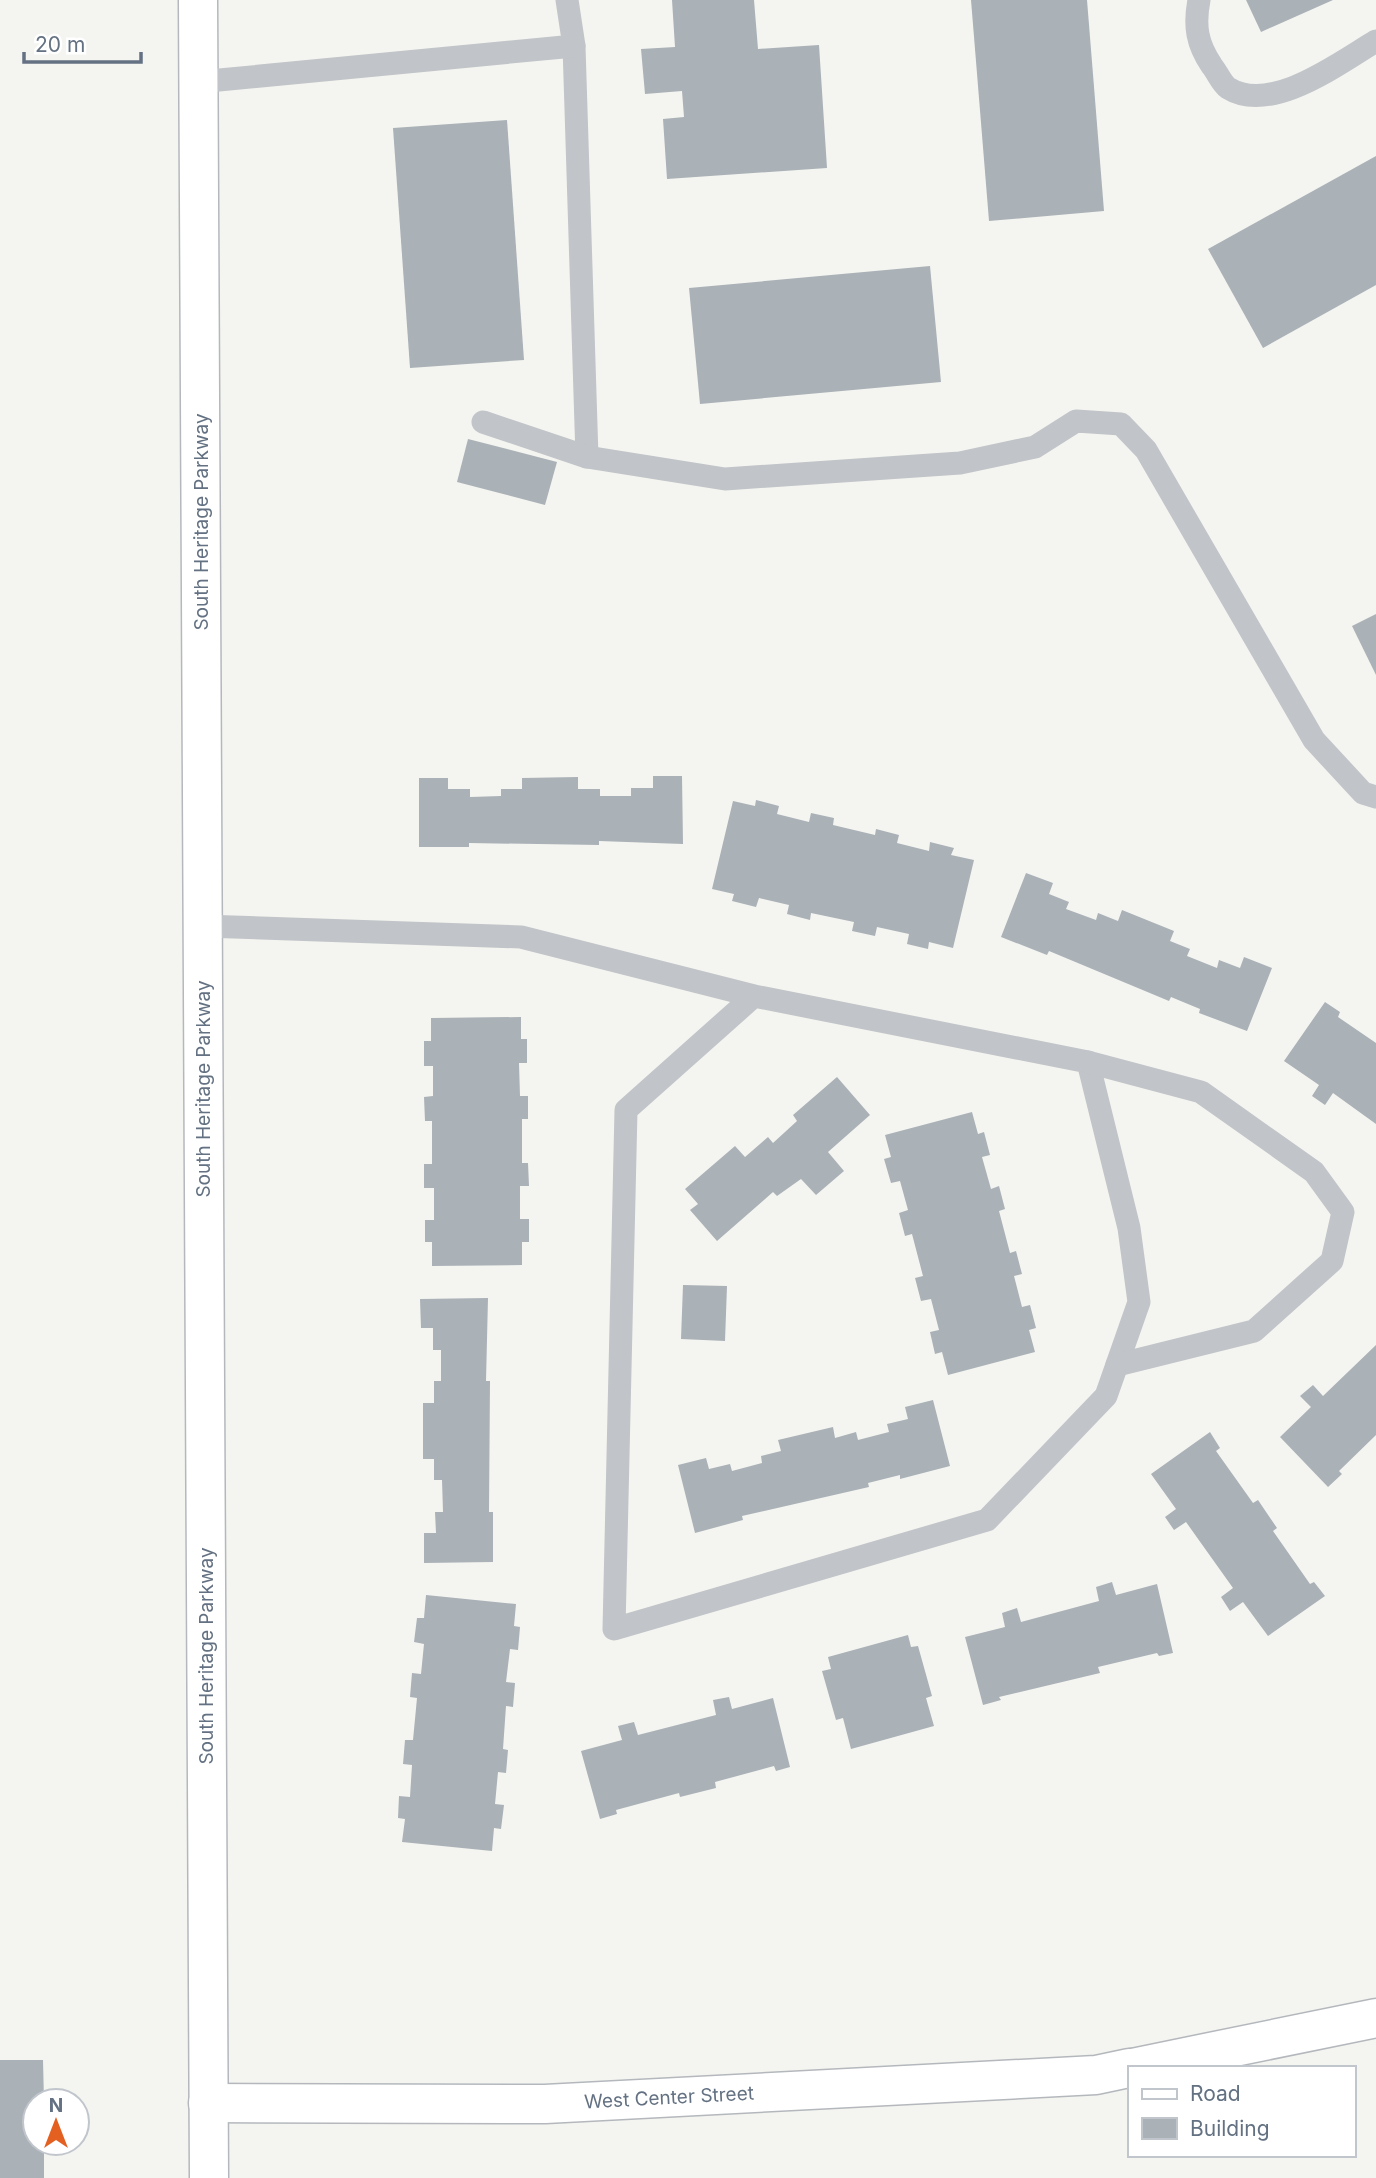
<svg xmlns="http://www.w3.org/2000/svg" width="1376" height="2178" font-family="Inter,sans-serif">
<rect width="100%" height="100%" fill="#f4f5f0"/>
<g fill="#aab1b7">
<polygon points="672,0 754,0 758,49 819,45 827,168 667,179 663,119 684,117 682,91 645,94 641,49 675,47"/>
<polygon points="971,0 1087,0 1104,211 989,221"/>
<polygon points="1246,0 1333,0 1261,32"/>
<polygon points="507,120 524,360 410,368 393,128"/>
<polygon points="1376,156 1376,285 1263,348 1208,249"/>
<polygon points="930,266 941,382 700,404 689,288"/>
<polygon points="468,439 557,462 545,505 457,482"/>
<polygon points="1376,614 1376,675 1352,626"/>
<polygon points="653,776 682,776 683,844 599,841 599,845 469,843 469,847 419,847 419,778 448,778 448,789 470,789 470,797 501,796 501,789 522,789 522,778 578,777 578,789 600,789 600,796 631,796 631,788 653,788"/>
<polygon points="756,800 779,806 777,814 809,822 811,813 834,818 833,825 875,835 876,829 899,835 897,843 929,851 930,842 954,848 951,855 974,860 953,948 929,942 928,949 907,944 909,934 877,927 875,936 852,931 854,922 811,913 810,920 787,914 789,905 759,898 756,907 732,901 734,894 712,889 733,801 755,806"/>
<polygon points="1026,873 1053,883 1049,894 1069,902 1066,909 1096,920 1098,913 1118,921 1122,910 1174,931 1170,941 1190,949 1187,956 1217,968 1219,960 1240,968 1244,957 1272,968 1247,1031 1199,1013 1200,1009 1171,997 1169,1001 1049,951 1047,955 1001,937"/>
<polygon points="1325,1002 1340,1012 1338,1017 1376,1043 1376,1124 1333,1093 1325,1105 1312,1096 1319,1085 1284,1061"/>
<polygon points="521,1017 521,1039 527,1039 527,1063 519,1063 520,1096 528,1096 528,1119 522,1119 522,1163 528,1163 529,1186 520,1186 520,1219 529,1219 529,1242 522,1242 522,1265 432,1266 432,1242 425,1242 425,1220 434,1220 434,1188 424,1188 424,1164 432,1164 432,1121 425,1121 424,1097 433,1096 433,1066 424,1066 424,1041 431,1041 431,1018"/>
<polygon points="837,1077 870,1115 828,1152 844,1171 816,1195 801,1179 777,1196 773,1192 717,1241 690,1210 698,1204 685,1189 735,1146 745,1157 768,1137 773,1143 797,1121 793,1115"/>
<polygon points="972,1112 978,1134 984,1132 990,1155 982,1157 991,1189 999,1186 1005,1209 999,1211 1010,1253 1016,1251 1022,1274 1014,1276 1022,1307 1030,1305 1036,1328 1029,1330 1035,1352 948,1375 942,1352 935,1354 930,1332 939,1330 931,1299 921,1301 915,1278 923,1276 912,1234 905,1236 899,1213 908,1210 900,1181 891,1183 884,1159 891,1157 885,1135"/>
<polygon points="683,1285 727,1286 725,1341 681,1339"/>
<polygon points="488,1298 486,1381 490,1381 489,1512 493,1512 493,1562 424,1563 424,1533 436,1533 435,1512 443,1512 442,1480 434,1480 434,1459 423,1459 423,1403 434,1403 434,1381 441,1381 441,1350 433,1350 433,1328 421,1328 420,1299"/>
<polygon points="1376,1345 1376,1435 1339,1471 1342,1474 1328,1487 1280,1437 1311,1407 1300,1396 1313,1385 1323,1396"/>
<polygon points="933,1400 950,1466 900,1479 900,1475 868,1483 869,1487 742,1516 743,1520 695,1533 678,1465 706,1458 709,1469 730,1464 732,1471 762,1463 761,1456 781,1451 778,1440 833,1427 835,1438 856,1432 858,1440 889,1432 887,1424 908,1419 905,1407"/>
<polygon points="1210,1432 1220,1448 1216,1451 1253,1503 1258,1500 1277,1528 1273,1531 1310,1584 1314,1582 1325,1596 1268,1636 1243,1602 1230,1611 1221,1597 1233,1588 1186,1522 1174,1530 1165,1517 1176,1509 1151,1474"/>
<polygon points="1112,1582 1116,1595 1157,1584 1173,1653 1159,1656 1157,1653 1098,1667 1100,1673 999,1697 1001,1700 983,1705 965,1637 1005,1627 1002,1613 1017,1608 1021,1622 1099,1601 1096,1587"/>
<polygon points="426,1595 516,1604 514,1626 520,1627 518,1650 510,1649 506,1682 515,1683 513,1707 506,1706 503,1749 508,1750 506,1773 498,1772 495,1804 504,1805 501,1829 494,1828 492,1851 402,1842 405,1819 398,1818 399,1796 410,1797 412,1765 403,1764 405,1740 413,1740 417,1698 410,1697 412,1673 421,1674 424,1644 414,1642 417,1618 424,1618"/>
<polygon points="908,1635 911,1647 918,1646 932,1696 926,1698 934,1726 851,1749 843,1718 836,1720 822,1671 831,1669 828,1657"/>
<polygon points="729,1697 732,1709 773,1698 790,1767 776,1771 774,1766 715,1782 716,1788 680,1797 679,1793 616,1810 617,1814 600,1819 581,1751 622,1740 618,1726 634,1722 638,1735 716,1715 713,1700"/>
<polygon points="0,2060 43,2060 44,2101 35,2101 35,2143 44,2143 44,2178 0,2178"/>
</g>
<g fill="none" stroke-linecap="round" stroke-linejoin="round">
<defs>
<g id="secondary">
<polyline points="198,0 209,2178"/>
<polyline points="1132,2068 1376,2018"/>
<polyline points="208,2103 545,2104 1096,2075 1129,2068"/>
</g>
</defs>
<use href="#secondary" stroke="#b4b8bd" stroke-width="41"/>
<g stroke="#c1c4c8" stroke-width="23">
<path d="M1199,0C1194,26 1197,44 1212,66C1217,72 1222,84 1228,88C1271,115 1339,63 1376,41"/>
<polyline points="574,46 587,457"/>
<polyline points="198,82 574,46 567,0"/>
<polyline points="483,422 587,457 725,479 960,463 1035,447 1076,421 1121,424 1146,450 1314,740 1363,793 1376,797"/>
<polyline points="203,926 521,937 754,996 1088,1062 1129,1228 1139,1302 1106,1396 987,1520 614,1629 626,1110 754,996"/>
<polyline points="1088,1062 1201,1092 1314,1172 1343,1212 1332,1261 1254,1331 1117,1365"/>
</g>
<use href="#secondary" stroke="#fff" stroke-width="38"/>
</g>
<g text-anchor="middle" stroke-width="7" stroke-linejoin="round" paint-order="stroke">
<g font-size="19" fill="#637182" stroke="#fff">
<text transform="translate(201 522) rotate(-90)" y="7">South Heritage Parkway</text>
<text transform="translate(203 1089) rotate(-90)" y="7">South Heritage Parkway</text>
<text transform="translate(206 1656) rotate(-90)" y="7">South Heritage Parkway</text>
<text transform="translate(669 2097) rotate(-3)" y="7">West Center Street</text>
</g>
</g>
<rect x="1128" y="2066" width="228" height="91" fill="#ffffff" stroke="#c1c6cd" stroke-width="2"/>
<rect x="1142" y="2089" width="35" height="10" fill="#ffffff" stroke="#c1c6cd" stroke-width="2"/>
<text x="1190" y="2101" font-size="21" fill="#637182">Road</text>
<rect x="1142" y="2118" width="35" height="21" fill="#aab1b7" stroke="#c1c6cd" stroke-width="2"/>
<text x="1190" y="2136" font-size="21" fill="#637182">Building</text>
<g transform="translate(56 2122)"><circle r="33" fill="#ffffff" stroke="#c1c6cd" stroke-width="2"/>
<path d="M0-5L12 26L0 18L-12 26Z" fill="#e46021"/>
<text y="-10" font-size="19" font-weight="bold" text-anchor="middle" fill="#637182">N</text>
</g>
<path d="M24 52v10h117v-10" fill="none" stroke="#637182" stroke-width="3.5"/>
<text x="35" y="52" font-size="21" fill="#637182" stroke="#ffffff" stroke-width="5" paint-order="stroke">20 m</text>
</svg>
